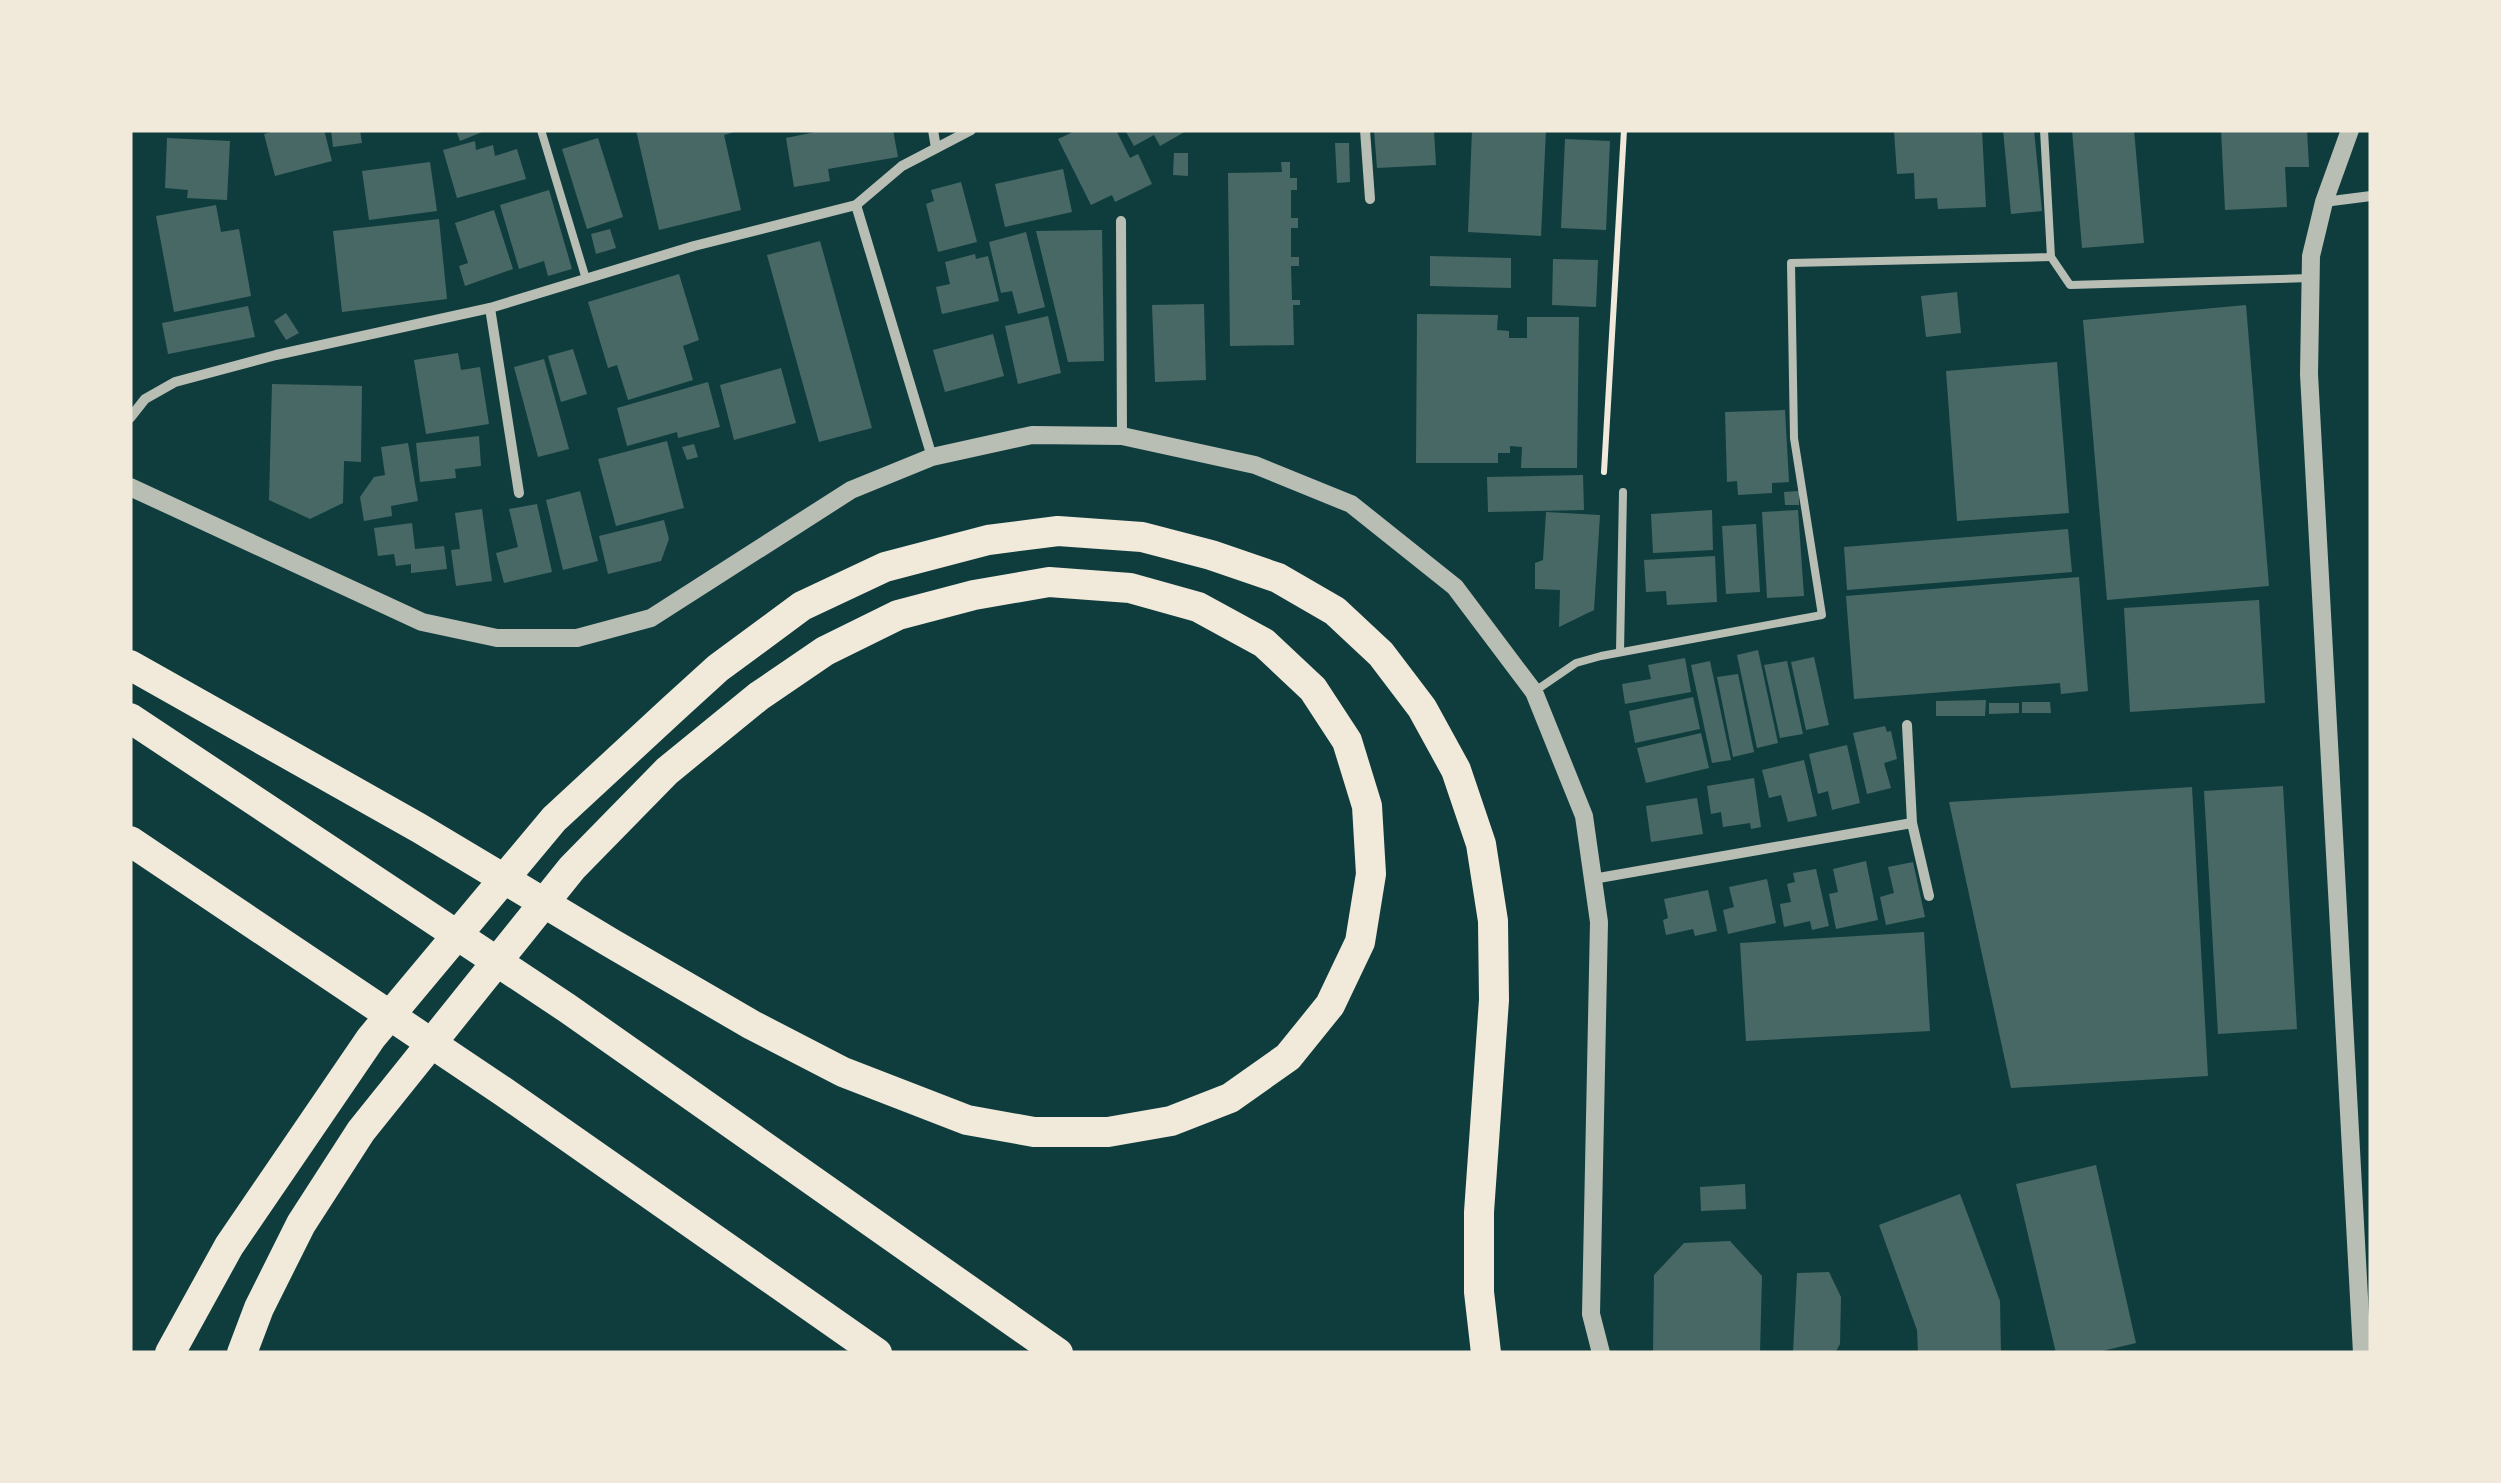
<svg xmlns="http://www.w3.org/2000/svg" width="2501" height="1483" font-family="Literata,serif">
<rect width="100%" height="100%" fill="#0f3d3e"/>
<g fill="#486865">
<polygon points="279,130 324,130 332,161 275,176 264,134"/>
<polygon points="331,130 360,130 362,143 333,147"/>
<polygon points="456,130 487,130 460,141"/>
<polygon points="636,130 741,130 724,135 741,210 659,230"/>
<polygon points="825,130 893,130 898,157 828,169 830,181 794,187 786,138"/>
<polygon points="1077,130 1116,130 1130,158 1138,154 1152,184 1115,202 1112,195 1091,205 1058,139"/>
<polygon points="1125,130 1188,130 1160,146 1154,135 1134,146"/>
<polygon points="1374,130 1434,130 1436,165 1377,168"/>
<polygon points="1472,130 1546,130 1541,236 1468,232"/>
<polygon points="1982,130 1986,207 1938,209 1937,198 1915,199 1914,173 1897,174 1894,131"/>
<polygon points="2003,130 2034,130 2042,211 2011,214"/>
<polygon points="2072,130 2134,130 2144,243 2082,248"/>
<polygon points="2221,130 2307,130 2309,167 2285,167 2287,207 2225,210"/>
<polygon points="167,138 230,141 227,200 187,198 188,190 165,188"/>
<polygon points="598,138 623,217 587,229 562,149"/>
<polygon points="1565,139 1610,141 1606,230 1561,228"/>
<polygon points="475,141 476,150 493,145 495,156 517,149 526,179 457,198 443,150"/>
<polygon points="1335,143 1349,143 1350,182 1337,183"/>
<polygon points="1174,153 1188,153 1188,176 1173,175"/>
<polygon points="430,162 437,211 369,220 362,171"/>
<polygon points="1281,162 1290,162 1290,178 1297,178 1297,190 1291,190 1291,218 1298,218 1298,228 1291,228 1291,257 1299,257 1299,266 1291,266 1292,300 1300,300 1300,305 1293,305 1294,345 1230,346 1228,173 1282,172"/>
<polygon points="1063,169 1072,212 1005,227 995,184"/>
<polygon points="961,182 977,242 938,252 926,204 934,201 931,190"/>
<polygon points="549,190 572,269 548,276 544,261 519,269 500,205"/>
<polygon points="216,205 221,232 239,229 251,296 174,312 156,216"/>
<polygon points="494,210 513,269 465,286 459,266 468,263 455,223"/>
<polygon points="439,219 447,299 342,312 333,231"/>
<polygon points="610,229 616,248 596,254 591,234"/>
<polygon points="1102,230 1104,361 1068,362 1036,231"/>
<polygon points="1026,232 1045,307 1018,314 1012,291 1001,293 989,242"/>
<polygon points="820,241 872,428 819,442 767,255"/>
<polygon points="975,254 976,259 988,256 999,301 942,314 936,287 950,284 945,262"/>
<polygon points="1430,256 1511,258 1511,288 1430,286"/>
<polygon points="1553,259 1598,260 1596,307 1552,305"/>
<polygon points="679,274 699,340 683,346 693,380 628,400 617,365 608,368 588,302"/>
<polygon points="1957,292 1961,333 1926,337 1921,296"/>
<polygon points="1204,304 1206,380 1155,382 1152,305"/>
<polygon points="2246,305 2269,586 2107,600 2083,320"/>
<polygon points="248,306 255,337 168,354 162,323"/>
<polygon points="286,313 299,333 286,340 274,321"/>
<polygon points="1417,314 1498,315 1497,330 1509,331 1509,338 1527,338 1527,317 1579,317 1577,468 1521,468 1522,447 1510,446 1510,453 1498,453 1498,463 1416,463"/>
<polygon points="1048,316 1061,373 1018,384 1005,326"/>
<polygon points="993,334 1004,376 945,392 933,350"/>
<polygon points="573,349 587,394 561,402 548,356"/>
<polygon points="458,353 461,370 480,367 489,424 426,434 414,360"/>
<polygon points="544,359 569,449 538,457 514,367"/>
<polygon points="2057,362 2069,513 1957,521 1946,371"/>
<polygon points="781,368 796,423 734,440 720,385"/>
<polygon points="708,382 720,427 678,438 677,432 627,446 617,408"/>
<polygon points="272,384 362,386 361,462 344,461 343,503 310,519 269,500"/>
<polygon points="1785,410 1789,482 1772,483 1772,493 1738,495 1737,481 1727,482 1725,412"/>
<polygon points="479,436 481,466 455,469 456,478 420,482 416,443"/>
<polygon points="667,441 684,508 616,526 598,459"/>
<polygon points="408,443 418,501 391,506 392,516 364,521 360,497 374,477 385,475 381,447"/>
<polygon points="694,444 698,457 687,460 682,447"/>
<polygon points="1583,475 1584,510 1488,512 1487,477"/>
<polygon points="580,491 598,561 563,570 546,500"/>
<polygon points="1799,491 1799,505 1785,505 1784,492"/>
<polygon points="537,504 552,572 504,583 496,553 518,547 509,509"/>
<polygon points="482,509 492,581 456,586 451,550 460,549 455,513"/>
<polygon points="1712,510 1713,550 1653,553 1651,514"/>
<polygon points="1798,510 1804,596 1767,598 1762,512"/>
<polygon points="1546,512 1600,515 1594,610 1559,627 1560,590 1535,589 1535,563 1543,560"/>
<polygon points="664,520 669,539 661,561 608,574 599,536"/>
<polygon points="412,523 415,549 444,546 447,569 411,573 411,564 396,566 394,554 378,556 374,528"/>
<polygon points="1756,524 1760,592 1726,594 1722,526"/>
<polygon points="2068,529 2072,572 1847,590 1844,547"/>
<polygon points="1715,556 1717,602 1667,605 1666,591 1646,592 1644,560"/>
<polygon points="2079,577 2088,691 2061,694 2060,683 1854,699 1846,596"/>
<polygon points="2259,600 2265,703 2130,712 2124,608"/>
<polygon points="1758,650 1778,743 1757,748 1737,655"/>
<polygon points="1814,657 1829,725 1806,730 1791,662"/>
<polygon points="1685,658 1691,692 1625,704 1622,684 1651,679 1648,665"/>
<polygon points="1710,661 1731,760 1712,763 1691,665"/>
<polygon points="1787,661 1803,734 1780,738 1764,665"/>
<polygon points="1738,674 1754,752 1733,757 1717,677"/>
<polygon points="1693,697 1700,729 1635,743 1629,711"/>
<polygon points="1986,700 1985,716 1936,716 1936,701"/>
<polygon points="2022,702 2050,702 2051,713 2022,713"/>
<polygon points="1989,703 2019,703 2019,713 1989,714"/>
<polygon points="1885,726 1887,732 1891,731 1897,759 1884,763 1891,788 1867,794 1853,733"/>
<polygon points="1701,733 1709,768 1646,783 1637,748"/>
<polygon points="1847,745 1860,803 1832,810 1828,791 1818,794 1809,754"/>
<polygon points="1804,760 1817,816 1788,822 1781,795 1769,798 1762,770"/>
<polygon points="1754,778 1761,827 1751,829 1750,823 1723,827 1721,812 1711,814 1707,786"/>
<polygon points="2283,786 2297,1029 2218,1034 2204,791"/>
<polygon points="2192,787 2208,1076 2011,1088 1949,802"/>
<polygon points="1697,798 1703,834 1651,842 1646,806"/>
<polygon points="1866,861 1878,920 1836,929 1829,894 1838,892 1833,869"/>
<polygon points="1913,862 1925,917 1886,925 1880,897 1894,893 1888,867"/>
<polygon points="1816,869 1829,926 1812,930 1810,921 1784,927 1780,904 1791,902 1787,884 1795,882 1793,873"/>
<polygon points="1767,879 1776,923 1728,934 1723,910 1734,907 1729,887"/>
<polygon points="1708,890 1717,931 1695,936 1693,929 1666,935 1663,920 1668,918 1664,899"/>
<polygon points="1924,932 1930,1031 1746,1041 1740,943"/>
<polygon points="2096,1165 2136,1343 2094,1353 2056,1353 2016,1184"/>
<polygon points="1745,1184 1746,1209 1701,1211 1700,1187"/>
<polygon points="1960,1194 2000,1301 2001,1353 1918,1353 1917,1330 1879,1225"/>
<polygon points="1730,1241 1762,1276 1760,1353 1653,1353 1654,1275 1684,1243"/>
<polygon points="1829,1272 1841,1297 1840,1344 1835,1353 1793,1353 1797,1273"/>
</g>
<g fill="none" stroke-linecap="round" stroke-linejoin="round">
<polyline stroke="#f1e9da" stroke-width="6" points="1604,472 1624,130"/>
<g stroke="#b8beb3" stroke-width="8">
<polyline points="541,130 586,279"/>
<polyline points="2051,257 2070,285 2311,278"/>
<polyline points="1620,652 1623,492"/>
<polyline points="1535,691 1576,663 1601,656 1822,615 1794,438 1791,263 2051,257 2044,130"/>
</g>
<g stroke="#b8beb3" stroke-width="10">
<polyline points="933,130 936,148"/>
<polyline points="1365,130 1370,199"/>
<polyline points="2324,202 2371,196"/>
<polyline points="856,205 932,457"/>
<polyline points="1121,221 1122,436"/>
<polyline points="490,308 519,493"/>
<polyline points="130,418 145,399 175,382 276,355 490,308 694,246 856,205 902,166 971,130"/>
<polyline points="1907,725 1912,823 1929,896"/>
<polyline points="1593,879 1912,823"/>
</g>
<g stroke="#b8beb3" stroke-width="18">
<polyline points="2350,130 2324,202 2311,256 2309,374 2362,1353"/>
<polyline points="130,487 422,622 497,638 577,638 651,618 851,490 932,457 1032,435 1122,436 1255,465 1351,504 1455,587 1534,692 1584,816 1599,922 1591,1314 1601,1353"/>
</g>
<g stroke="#f1e9da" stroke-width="30">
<polyline points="130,665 419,828 611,943 752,1025 843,1072 967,1120 1034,1132 1108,1132 1171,1121 1230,1098 1288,1057 1330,1005 1360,942 1371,874 1367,806 1347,741 1313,689 1264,643 1198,607 1130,588 1049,582 974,595 898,615 825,651 759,696 667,771 572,868 361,1131 301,1224 259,1308 242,1353"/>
<polyline points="130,718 567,1008 1058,1353"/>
<polyline points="130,841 504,1092 877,1353"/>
<polyline points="170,1353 229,1246 371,1038 554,819 674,708 718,668 802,606 885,567 988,540 1058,531 1142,537 1211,555 1278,578 1335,611 1381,654 1422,708 1456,770 1481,844 1493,921 1494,1000 1479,1212 1479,1292 1486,1353"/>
</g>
</g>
<rect width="2501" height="1483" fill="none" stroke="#f1e9da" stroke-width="265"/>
</svg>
